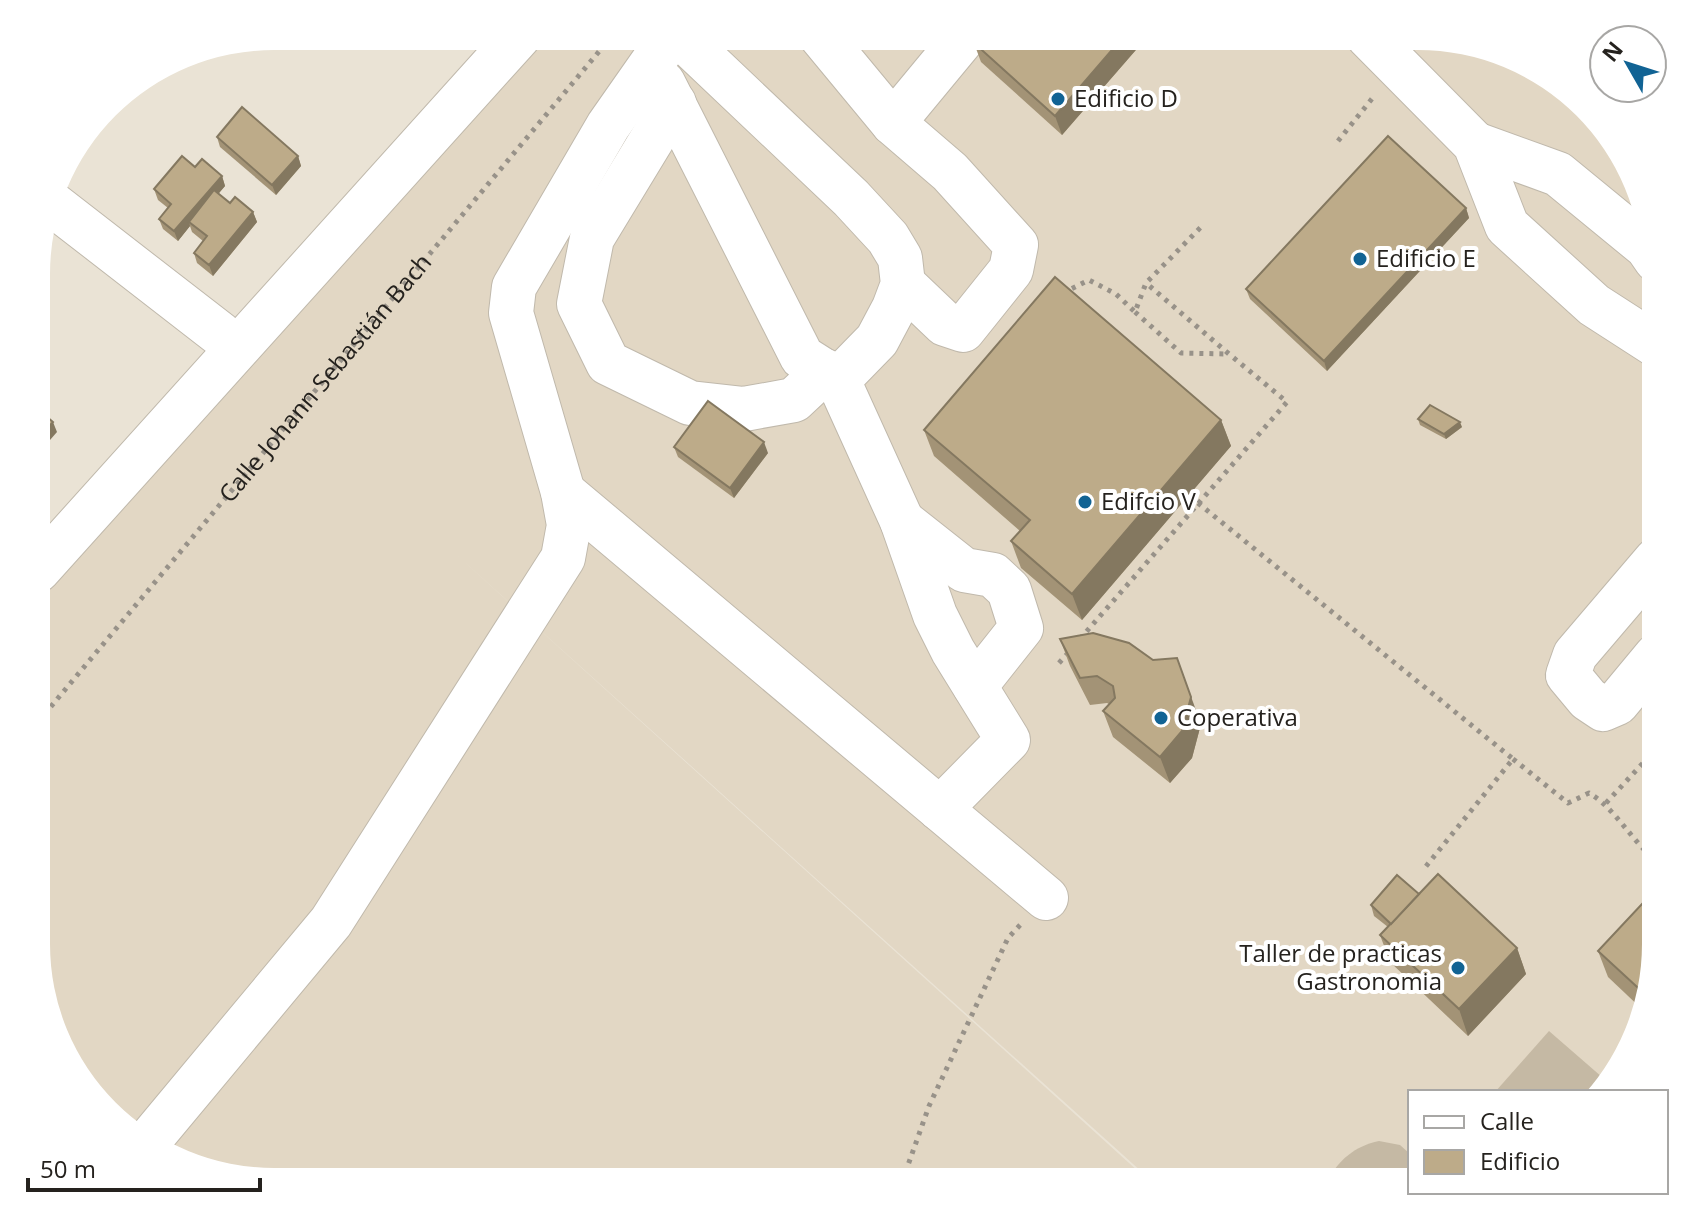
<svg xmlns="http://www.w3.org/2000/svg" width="1692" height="1218" font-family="'Open Sans',sans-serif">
<rect width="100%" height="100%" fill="#eae3d5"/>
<polygon fill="#e2d7c4" points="519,36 1433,36 1495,49 1563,85 1631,168 1656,259 1656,959 1643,1021 1607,1089 1410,1092 1410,1182 1153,1182 449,548 1150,1182 259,1182 183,1164 129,1133 68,1063 38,975 38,570"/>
<g fill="#c5b9a4">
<polygon points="1549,1031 1610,1084 1607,1089 1495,1092"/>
<path d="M1379,1141L1400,1145L1410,1154V1182H1327C1338,1160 1355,1146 1379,1141Z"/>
</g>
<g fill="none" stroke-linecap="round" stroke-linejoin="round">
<defs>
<g id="minor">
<polyline points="680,36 851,198 888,238 900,258 903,284 894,308 877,340 838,380 902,521 935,615 953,651 1008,740 940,809 1046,898"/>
<polyline points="821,36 893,123 950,172 1016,245 1011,270 963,330 945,324 903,284"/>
<polyline points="1368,36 1475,144 1507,226 1594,305 1656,345"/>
<polyline points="663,83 802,357 838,380"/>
<polyline points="674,103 592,238 579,304 608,363 690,403 744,409 794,400 825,371"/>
<polyline points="893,123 965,36"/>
<polyline points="1475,144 1558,174 1647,247 1656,260"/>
<polyline points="51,203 220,334"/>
<polyline points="563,492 940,809"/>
<polyline points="902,521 964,570 993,575 1009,590 1021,628 975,686"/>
<polyline points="1656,560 1575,655 1568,675 1588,699 1603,709 1617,703 1656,656"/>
<polyline points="38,570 519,36"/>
<polyline points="147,1143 331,922 563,558 569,525 563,492 511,313 514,287 608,126 671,36"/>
</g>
</defs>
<use href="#minor" stroke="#c0b9ac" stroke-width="46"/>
<g stroke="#989289" stroke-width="5" stroke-dasharray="4 6" stroke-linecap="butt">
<polyline points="1338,141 1375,95"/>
<polyline points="1063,293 1089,280 1116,294 1135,312 1146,283 1204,224"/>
<polyline points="1135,312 1181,353 1229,354 1146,283"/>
<polyline points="1198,503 1513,759 1423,870"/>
<polyline points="1080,639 1287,402 1229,354"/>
<polyline points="1059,663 1068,653"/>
<path id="s1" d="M38,722L612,36"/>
<path d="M1513,759L1568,803L1589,793C1614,807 1631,840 1656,861"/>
<polyline points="1606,803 1656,749"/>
<polyline points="902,1182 929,1106 1008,938 1022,923"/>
</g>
<use href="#minor" stroke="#fff" stroke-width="44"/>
</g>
<g fill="#a39376">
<polygon points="1148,36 1062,135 981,62 974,43"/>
<polygon points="217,137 298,156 301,166 276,195 220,147"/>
<polygon points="195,167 222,176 225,186 218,194 230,203 253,212 257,222 213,276 197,263 194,253 203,241 192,232 190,226 178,241 163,229 159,219 168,208 158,200 154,189"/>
<polygon points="1466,208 1469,218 1327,371 1250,299 1246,289"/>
<polygon points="1418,419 1462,427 1446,439 1420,425"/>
<polygon points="1221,420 1231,446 1082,620 1021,568 1011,541 1020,531 934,456 924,430"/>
<polygon points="674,447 768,453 734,498 678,457"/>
<polygon points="1060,639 1201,724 1192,758 1170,783 1113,737 1103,711 1109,704 1107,703 1090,705 1070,666"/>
<polygon points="1419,894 1517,948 1526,974 1468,1036 1390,962 1380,935 1388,927 1374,916 1371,905"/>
<polygon points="1598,951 1656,959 1645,1012 1608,977"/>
</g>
<g fill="#847860">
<polygon points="1124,36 1148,36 1062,135 1055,116"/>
<polygon points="119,94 120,96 82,141 81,139"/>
<polygon points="298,156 301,166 276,195 272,185"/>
<polygon points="222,176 225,186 192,225 189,222 190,226 178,241 174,231"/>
<polygon points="1466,208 1469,218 1327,371 1324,361"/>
<polygon points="253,212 257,222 213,276 209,265"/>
<polygon points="1221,420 1231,446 1082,620 1072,594"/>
<polygon points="53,422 57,432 43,448 46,458 38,468 38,439"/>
<polygon points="1460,422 1462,427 1446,439 1444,434"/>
<polygon points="764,442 768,453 734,498 730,488"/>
<polygon points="1177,658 1201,724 1192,758 1170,783 1160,757"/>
<polygon points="1517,948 1526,974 1468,1036 1459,1009"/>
</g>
<g fill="#bdab89" stroke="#847860" stroke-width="2">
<polygon points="980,36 1124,36 1055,116 974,43"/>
<polygon points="242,107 298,156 272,185 217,137"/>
<polygon points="1388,136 1466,208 1324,361 1246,289"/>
<polygon points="182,156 195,167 202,159 222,176 174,231 159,219 171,204 154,189"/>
<polygon points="214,190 230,203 235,197 253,212 209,265 194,253 207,236 189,222"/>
<polygon points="1055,277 1221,420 1072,594 1011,541 1030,520 924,430"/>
<polygon points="708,401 764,442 730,488 674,447"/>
<polygon points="1430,405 1460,422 1444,434 1418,419"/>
<polygon points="38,409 53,422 38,439"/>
<polygon points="38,445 43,448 38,453"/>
<polygon points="1093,633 1129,643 1153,660 1177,658 1191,697 1182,731 1160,757 1103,711 1115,698 1113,686 1097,676 1080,678 1060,639"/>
<polygon points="1438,874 1517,948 1459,1009 1380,935"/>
<polygon points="1397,875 1419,894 1391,924 1371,905"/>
<polygon points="1656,889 1656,959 1648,997 1598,951"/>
<polygon points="1644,1020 1643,1021 1631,1044 1626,1040"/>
</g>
<g fill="#116394" stroke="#fff" stroke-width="3">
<circle cx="1058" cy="99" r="8"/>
<circle cx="1360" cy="259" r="8"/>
<circle cx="1085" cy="502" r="8"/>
<circle cx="1161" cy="718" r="8"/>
<circle cx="1458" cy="968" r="8"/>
</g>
<g text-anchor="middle" stroke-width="8" stroke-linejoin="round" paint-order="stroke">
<g font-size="24" fill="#25221e" stroke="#fff" text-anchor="start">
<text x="1074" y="107">Edificio D</text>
<text x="1376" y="267">Edificio E</text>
<text x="1101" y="510">Edifcio V</text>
<text x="1177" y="726">Coperativa</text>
<text x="1442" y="962" text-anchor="end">Taller de practicas<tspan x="1442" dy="28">Gastronomia</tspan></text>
</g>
<g font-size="24" fill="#25221e" stroke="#fff">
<text dy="8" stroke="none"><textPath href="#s1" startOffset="448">Calle Johann Sebastián Bach</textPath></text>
</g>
</g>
<path d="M0 0H1692V1218H0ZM274 50H1418A224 224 0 0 1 1642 274V944A224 224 0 0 1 1418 1168H274A224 224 0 0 1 50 944V274A224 224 0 0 1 274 50Z" fill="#fff" fill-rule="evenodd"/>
<rect x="1408" y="1090" width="260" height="104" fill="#ffffff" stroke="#a8a7a5" stroke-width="2"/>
<rect x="1424" y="1116" width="40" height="12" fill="#ffffff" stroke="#a8a7a5" stroke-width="2"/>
<text x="1480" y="1130" font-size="24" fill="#25221e">Calle</text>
<rect x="1424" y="1150" width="40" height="24" fill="#bdab89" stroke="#a8a7a5" stroke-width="2"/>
<text x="1480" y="1170" font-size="24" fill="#25221e">Edificio</text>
<g transform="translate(1628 64) rotate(309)"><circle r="38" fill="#ffffff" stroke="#a8a7a5" stroke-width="2"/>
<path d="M0-6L14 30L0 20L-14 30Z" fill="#116394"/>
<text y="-12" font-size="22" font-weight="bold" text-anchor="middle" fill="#25221e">N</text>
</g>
<path d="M28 1178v12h232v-12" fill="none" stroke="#25221e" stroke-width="4"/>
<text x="40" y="1178" font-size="24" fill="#25221e" stroke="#ffffff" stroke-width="6" paint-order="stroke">50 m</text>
</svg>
